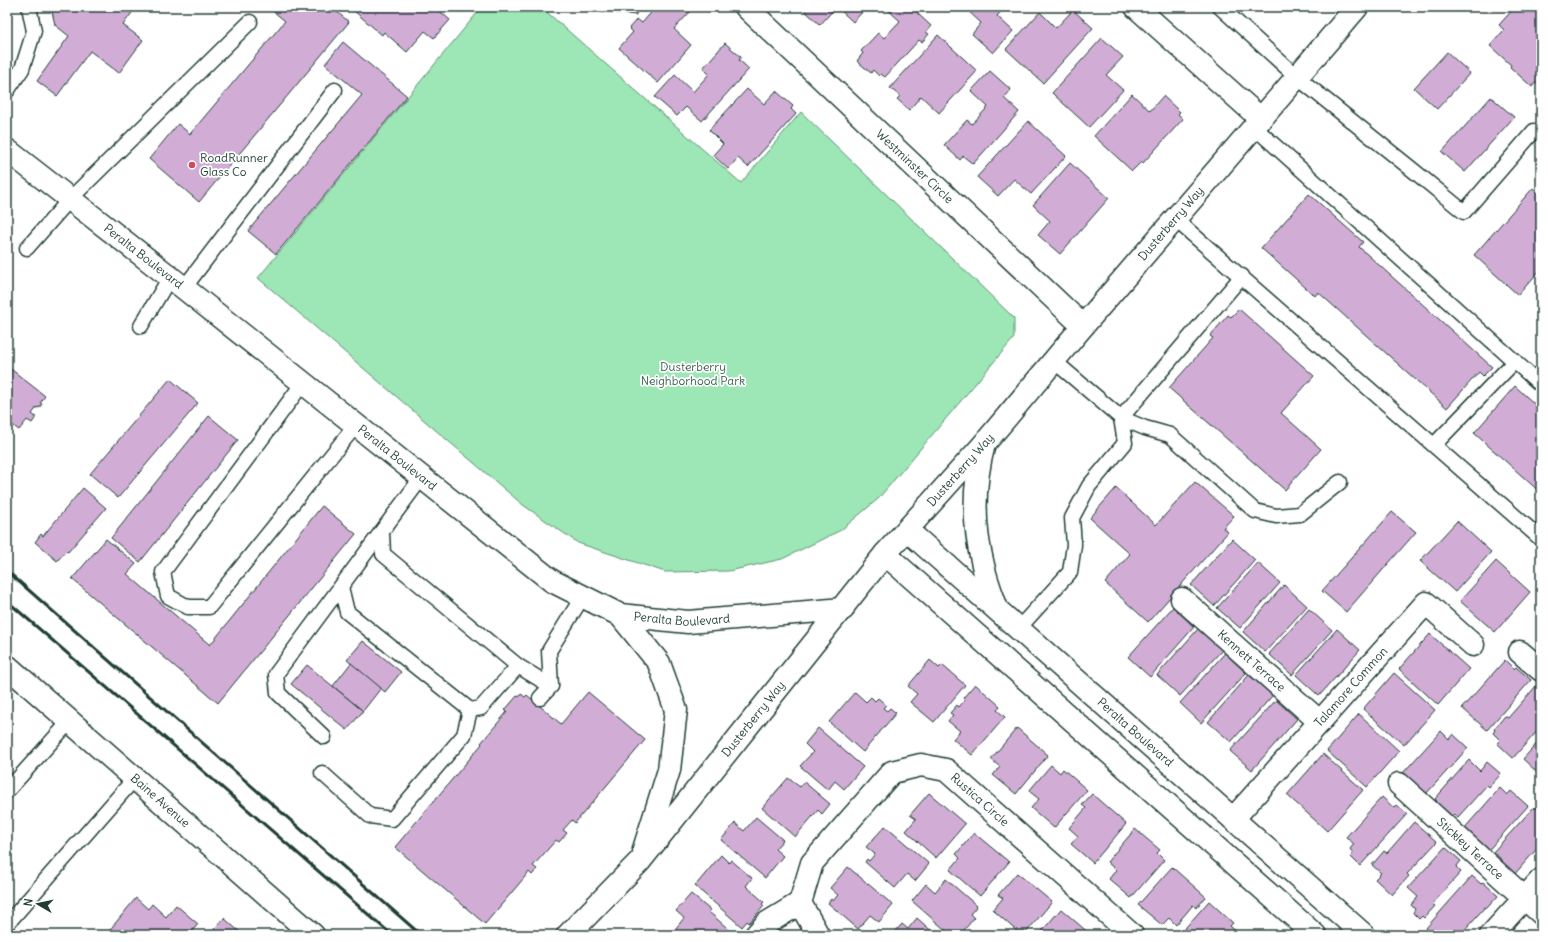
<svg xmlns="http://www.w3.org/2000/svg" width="1548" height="942" font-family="Delius,sans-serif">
<rect width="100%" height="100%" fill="#fff"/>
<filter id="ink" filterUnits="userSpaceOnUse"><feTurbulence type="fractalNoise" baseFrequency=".025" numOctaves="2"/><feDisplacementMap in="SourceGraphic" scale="8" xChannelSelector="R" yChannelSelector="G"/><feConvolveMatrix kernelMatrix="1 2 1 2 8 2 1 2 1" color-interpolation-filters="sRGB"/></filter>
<g filter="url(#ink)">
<polygon fill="#9de6b5" stroke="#5e9274" points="482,7 541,7 741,183 801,112 1014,318 1014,338 878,499 841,530 782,559 729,571 665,572 578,543 523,505 258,278"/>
<g fill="#d1add6" stroke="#1f3d34">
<polygon points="51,7 136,7 123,25 143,40 119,73 90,51 57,96 37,81 69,36 55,25"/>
<polygon points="268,7 331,7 349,22 199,202 149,159 178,124 190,134 285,21"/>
<polygon points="355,7 435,7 450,20 434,38 425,31 407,52 384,32 382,35 353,10"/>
<polygon points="568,7 637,7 636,15"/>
<polygon points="656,7 685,7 690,12 674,29 691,45 658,83 619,48 633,32 629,28 637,19 642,23"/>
<polygon points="801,7 836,7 820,25"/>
<polygon points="837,7 867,7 853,22"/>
<polygon points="885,7 921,7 916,12 931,26 926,32 929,34 922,42 919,40 885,77 881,74 879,76 873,70 871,73 857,61 863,53 861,51 878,33 884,38 900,21"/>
<polygon points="964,7 1005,7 997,16 1013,31 993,53 972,34 981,23"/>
<polygon points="1515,7 1523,14 1529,7 1541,7 1541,87 1536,82 1532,87 1510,67 1511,65 1490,46 1504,30 1499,25"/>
<polygon points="1073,10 1093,28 1043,83 1006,49 1040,12 1056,28"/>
<polygon points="938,35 977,71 939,113 921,96 909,110 897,99 900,96 890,88"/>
<polygon points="1102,38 1123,57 1106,75 1123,90 1089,127 1052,93"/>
<polygon points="343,42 407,96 276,254 248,231 362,95 325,64"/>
<polygon points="725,43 741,57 739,60 749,69 702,121 686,107 677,116 655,97 675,75 693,92 709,74 703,68"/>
<polygon points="1447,52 1470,73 1437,109 1414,88"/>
<polygon points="990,71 1011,90 1004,98 1019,112 973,164 963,156 960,160 944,145 967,120 972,124 988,107 971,91"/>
<polygon points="747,89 764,104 776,91 793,106 791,109 796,114 748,167 738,158 728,169 713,155 723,144 709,130"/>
<polygon points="1132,94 1150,111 1163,96 1180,112 1178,114 1183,119 1143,163 1141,162 1132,171 1094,136"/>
<polygon points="1491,97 1514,117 1465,172 1442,152"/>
<polygon points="1028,121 1066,156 1031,194 1014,179 998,196 977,177"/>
<polygon points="1070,163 1109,198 1060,254 1038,235 1050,221 1033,205"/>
<polygon points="1533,188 1541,196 1541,269 1518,295 1474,255"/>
<polygon points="1309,194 1363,242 1359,247 1492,367 1483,376 1479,372 1447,408 1318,292 1315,296 1261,248"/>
<polygon points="1239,309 1314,376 1281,413 1321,449 1285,490 1169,388 1213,338 1210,336 1228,315 1231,317"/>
<polygon points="7,366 45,396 40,403 42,404 39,408 37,407 32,414 36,417 32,423 27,420 19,430 7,421"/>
<polygon points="170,379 198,403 118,498 90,474"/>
<polygon points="1515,386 1541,410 1541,493 1474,433"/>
<polygon points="209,416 238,440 140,562 111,538"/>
<polygon points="1195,482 1234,516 1223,528 1228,532 1148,622 1105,583 1130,554 1090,518 1116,488 1156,525"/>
<polygon points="83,488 106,508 68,552 66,551 57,561 35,542 41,534 43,536"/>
<polygon points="322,506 356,534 218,703 72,579 106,539 136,564 127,574 210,645"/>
<polygon points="1392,512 1416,532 1346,612 1322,591"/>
<polygon points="1457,521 1491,552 1455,592 1420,561"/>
<polygon points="1232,539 1255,560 1214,606 1191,585"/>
<polygon points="1496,561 1530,592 1495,632 1460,601"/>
<polygon points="1258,563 1280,583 1240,628 1217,608"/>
<polygon points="1284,585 1307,606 1265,652 1243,632"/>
<polygon points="1173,607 1194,627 1150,677 1128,657"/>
<polygon points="1309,609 1332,630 1292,675 1269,654"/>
<polygon points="1198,629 1222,650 1180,696 1157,675"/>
<polygon points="1337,629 1360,650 1319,696 1296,675"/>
<polygon points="1430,634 1469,669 1438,705 1399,669"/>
<polygon points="363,641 401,672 385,692 347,660"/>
<polygon points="1225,653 1246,673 1201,723 1180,703"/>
<polygon points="930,660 939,668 942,665 965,685 934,722 910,702 917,694 908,686"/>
<polygon points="1505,660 1514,669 1516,667 1531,680 1487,730 1462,708"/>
<polygon points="351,663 381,688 363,711 333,686"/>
<polygon points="307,665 363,711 347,730 291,684"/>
<polygon points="1394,673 1435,710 1404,745 1363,709"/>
<polygon points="1249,675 1273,695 1231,742 1208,722"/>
<polygon points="975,684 1000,706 997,710 1005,717 972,755 953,739 960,731 948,721 953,715 950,713 957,705 959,707 965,700 963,698"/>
<polygon points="1537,685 1541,689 1541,727 1513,758 1497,743 1500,740 1493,733 1495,730 1494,729 1505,716 1508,718"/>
<polygon points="588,692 645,740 575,823 572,820 563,830 567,833 559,842 556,840 533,866 537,869 532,875 529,872 485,924 395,847 482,744 481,743 507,712 505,710 517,696 519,697 521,694 525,697 527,695 561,724"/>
<polygon points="855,692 866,702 871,697 875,701 878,698 886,705 883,708 887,711 890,708 896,713 863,752 829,722"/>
<polygon points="1276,700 1297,719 1252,770 1230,751"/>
<polygon points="1359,714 1399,751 1367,787 1327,751"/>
<polygon points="818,728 863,767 844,789 835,781 828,790 800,766 813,752 805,744"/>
<polygon points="1017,728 1048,755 1016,794 993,775 1000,767 991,759"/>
<polygon points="1441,731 1449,739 1453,734 1468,748 1425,795 1402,774"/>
<polygon points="1541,739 1541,776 1523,759"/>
<polygon points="1323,754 1363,790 1327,831 1287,795"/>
<polygon points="1469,760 1480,771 1487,762 1501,774 1489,787 1487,785 1458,817 1454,814 1448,820 1432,806 1437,801 1435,799"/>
<polygon points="1051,765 1060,773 1063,769 1087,790 1054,828 1031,808 1039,799 1029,791"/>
<polygon points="788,778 800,787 804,782 830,804 822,814 818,810 795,837 762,808"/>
<polygon points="1500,788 1507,795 1511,791 1528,806 1484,855 1462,831"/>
<polygon points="929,793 965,824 936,858 906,831 916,819 910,815"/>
<polygon points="1092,794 1126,824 1093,863 1071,844 1078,836 1069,828 1086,808 1082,805"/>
<polygon points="1382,797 1394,808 1397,805 1407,814 1360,866 1351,857 1353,853 1350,849 1354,844 1346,837"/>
<polygon points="1534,807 1535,809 1537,807 1541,810 1541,844 1513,876 1500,864 1503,861 1493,852"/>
<polygon points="756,817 783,840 775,849 783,856 765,878 721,840 735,823 744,831"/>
<polygon points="1414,822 1437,842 1407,874 1409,876 1392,895 1375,879 1381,873 1372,865 1384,851 1387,853"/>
<polygon points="885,826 929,864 915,881 907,874 895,888 865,862 867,859 869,861 875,854 866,847"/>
<polygon points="1135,829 1160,850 1157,853 1164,860 1131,898 1109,879 1116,870 1107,862"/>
<polygon points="974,833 1009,862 980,896 950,870 960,858 956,854"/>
<polygon points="1445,847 1461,861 1456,867 1461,872 1432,904 1435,906 1424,918 1422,916 1419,919 1413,913 1415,909 1411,905 1418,897 1408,888"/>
<polygon points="721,855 729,863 731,860 752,878 746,886 764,902 762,904 764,906 749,923 747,921 742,927 695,886"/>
<polygon points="848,867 893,905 879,922 870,915 858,929 828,903 831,899 833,901 838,895 830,888"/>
<polygon points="1172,867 1206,897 1196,908 1193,905 1176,925 1169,918 1162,925 1138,905"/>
<polygon points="1017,873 1052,902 1024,935 1021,935 993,910 1003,898 998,895"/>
<polygon points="1472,876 1481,884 1483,882 1498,896 1487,908 1485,907 1460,935 1434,935 1426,928"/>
<polygon points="946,879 977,906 970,914 974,918 960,935 951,935 912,901 926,884 935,892"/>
<polygon points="691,894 710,910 709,912 734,934 733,935 675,935 672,933 684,918 676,911"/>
<polygon points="136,898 148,909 152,904 166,917 176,905 198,924 189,935 111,935 108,932"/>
<polygon points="1209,901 1233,923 1230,926 1239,934 1238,935 1179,935"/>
<polygon points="1061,909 1091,935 1046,935 1042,931"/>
<polygon points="224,918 243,935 209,935"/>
<polygon points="917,918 936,935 892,935 902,924 908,929"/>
</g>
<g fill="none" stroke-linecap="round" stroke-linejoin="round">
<defs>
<g id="service">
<polyline points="1220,7 1297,77 1414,171 1464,212 1534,131"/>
<polyline points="7,91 22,69 34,31 29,7"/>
<polyline points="1254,127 1541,385"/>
<polyline points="1175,219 1541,539"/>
<polyline points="27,248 70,199 250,22"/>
<polyline points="184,288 335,90"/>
<polyline points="141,326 170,277"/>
<polyline points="1054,361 1121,418 1145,428 1170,435 1255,511 1276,516 1300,514 1340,482"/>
<polyline points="303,383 163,572 168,596 188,607 209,607 356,425"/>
<polyline points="1434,445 1515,361"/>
<polyline points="382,532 383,554 518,666 551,686"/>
<polyline points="1018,629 1070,572 1074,545 1072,518 1089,486 1125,443 1121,418 1242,276"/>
<polyline points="540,698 551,686 549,651 583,596"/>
<polyline points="470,710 481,708 518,666"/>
<polyline points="324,737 278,693 276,674 422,477"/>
<polyline points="322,773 370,816 392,819 464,735 470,710 347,612 341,587"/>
<polyline points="7,791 70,721"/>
<polyline points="7,924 135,778"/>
</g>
<g id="minor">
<path id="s1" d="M746,7L1083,326"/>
<polyline points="1136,7 1261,119"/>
<path id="s2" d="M1182,599L1320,722"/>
<polyline points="1520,652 1541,670"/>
<path id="s3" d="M7,666L313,935"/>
<path id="s4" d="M1399,784L1541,913"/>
<path id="s5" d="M1233,819L1426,603L1473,645"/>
<polyline points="756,935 767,923 800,903"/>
<path id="s6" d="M818,935L800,903L812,863L892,772L921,765L946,770L1132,935"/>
<polyline points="1491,935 1541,880"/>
</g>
<g id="tertiary">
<path d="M984,444C973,484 973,525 983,565C986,580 992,595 997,609"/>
<path id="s7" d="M907,530L1364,935"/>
<polyline points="885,554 1315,935"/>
</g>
<g id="secondary">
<path id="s8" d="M7,150L170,277L552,581L620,615L688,622L843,609"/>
<polyline points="620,615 659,663 676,710 669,770 644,849"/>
<path id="s9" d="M568,935L640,861L885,554L984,444L1083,326L1357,7"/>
</g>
</defs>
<use href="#service" stroke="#1f3d34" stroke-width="17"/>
<use href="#minor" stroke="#1f3d34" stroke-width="25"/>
<use href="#tertiary" stroke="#1f3d34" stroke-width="25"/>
<use href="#secondary" stroke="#1f3d34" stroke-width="25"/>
<use href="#service" stroke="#fff" stroke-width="14"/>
<use href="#minor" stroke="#fff" stroke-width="22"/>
<use href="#tertiary" stroke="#fff" stroke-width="22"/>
<use href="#secondary" stroke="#fff" stroke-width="22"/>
<g stroke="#1f3d34" stroke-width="3">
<polyline points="7,571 421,935"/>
<polyline points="7,601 392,935"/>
</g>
</g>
</g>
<circle fill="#d1495b" stroke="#fff" stroke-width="1.5" cx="192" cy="165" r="4"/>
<g text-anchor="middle" stroke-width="3.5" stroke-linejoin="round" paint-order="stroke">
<g font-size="12" fill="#1f3d34" stroke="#fff" text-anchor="start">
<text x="200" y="162">RoadRunner<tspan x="200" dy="14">Glass Co</tspan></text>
</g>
<g font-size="12" fill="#1f3d34" stroke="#fff">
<text dy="4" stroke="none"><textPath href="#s1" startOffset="232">Westminster Circle</textPath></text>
<text dy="4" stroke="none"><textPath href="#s9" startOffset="933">Dusterberry Way</textPath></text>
<text dy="4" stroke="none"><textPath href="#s8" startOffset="173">Peralta Boulevard</textPath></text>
<text dy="4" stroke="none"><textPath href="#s8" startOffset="497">Peralta Boulevard</textPath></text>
<text dy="4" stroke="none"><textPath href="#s9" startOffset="609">Dusterberry Way</textPath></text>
<text dy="4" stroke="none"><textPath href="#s8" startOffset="833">Peralta Boulevard</textPath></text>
<text dy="4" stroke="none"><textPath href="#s2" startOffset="93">Kennett Terrace</textPath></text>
<text dy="4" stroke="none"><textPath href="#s5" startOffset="177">Talamore Common</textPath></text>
<text dy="4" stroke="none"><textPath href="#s9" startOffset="285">Dusterberry Way</textPath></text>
<text dy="4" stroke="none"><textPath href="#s7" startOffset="305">Peralta Boulevard</textPath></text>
<text dy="4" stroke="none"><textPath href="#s3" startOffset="204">Baine Avenue</textPath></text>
<text dy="4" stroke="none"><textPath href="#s6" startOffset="300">Rustica Circle</textPath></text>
<text dy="4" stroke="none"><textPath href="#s4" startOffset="96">Stickley Terrace</textPath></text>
</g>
<g font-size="12" fill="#385f4e" stroke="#fff">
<text x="693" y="371">Dusterberry<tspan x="693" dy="14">Neighborhood Park</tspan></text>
</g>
</g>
<rect width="1548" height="942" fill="none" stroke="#fff" stroke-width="24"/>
<rect x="12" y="12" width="1524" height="918" fill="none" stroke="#1f3d34" stroke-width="1.5" filter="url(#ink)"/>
<g transform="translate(38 904) rotate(279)" stroke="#ffffff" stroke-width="3" paint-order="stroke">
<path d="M0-3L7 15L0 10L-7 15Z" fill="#1f3d34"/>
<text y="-6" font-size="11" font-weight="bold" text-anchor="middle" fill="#1f3d34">N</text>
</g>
</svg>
